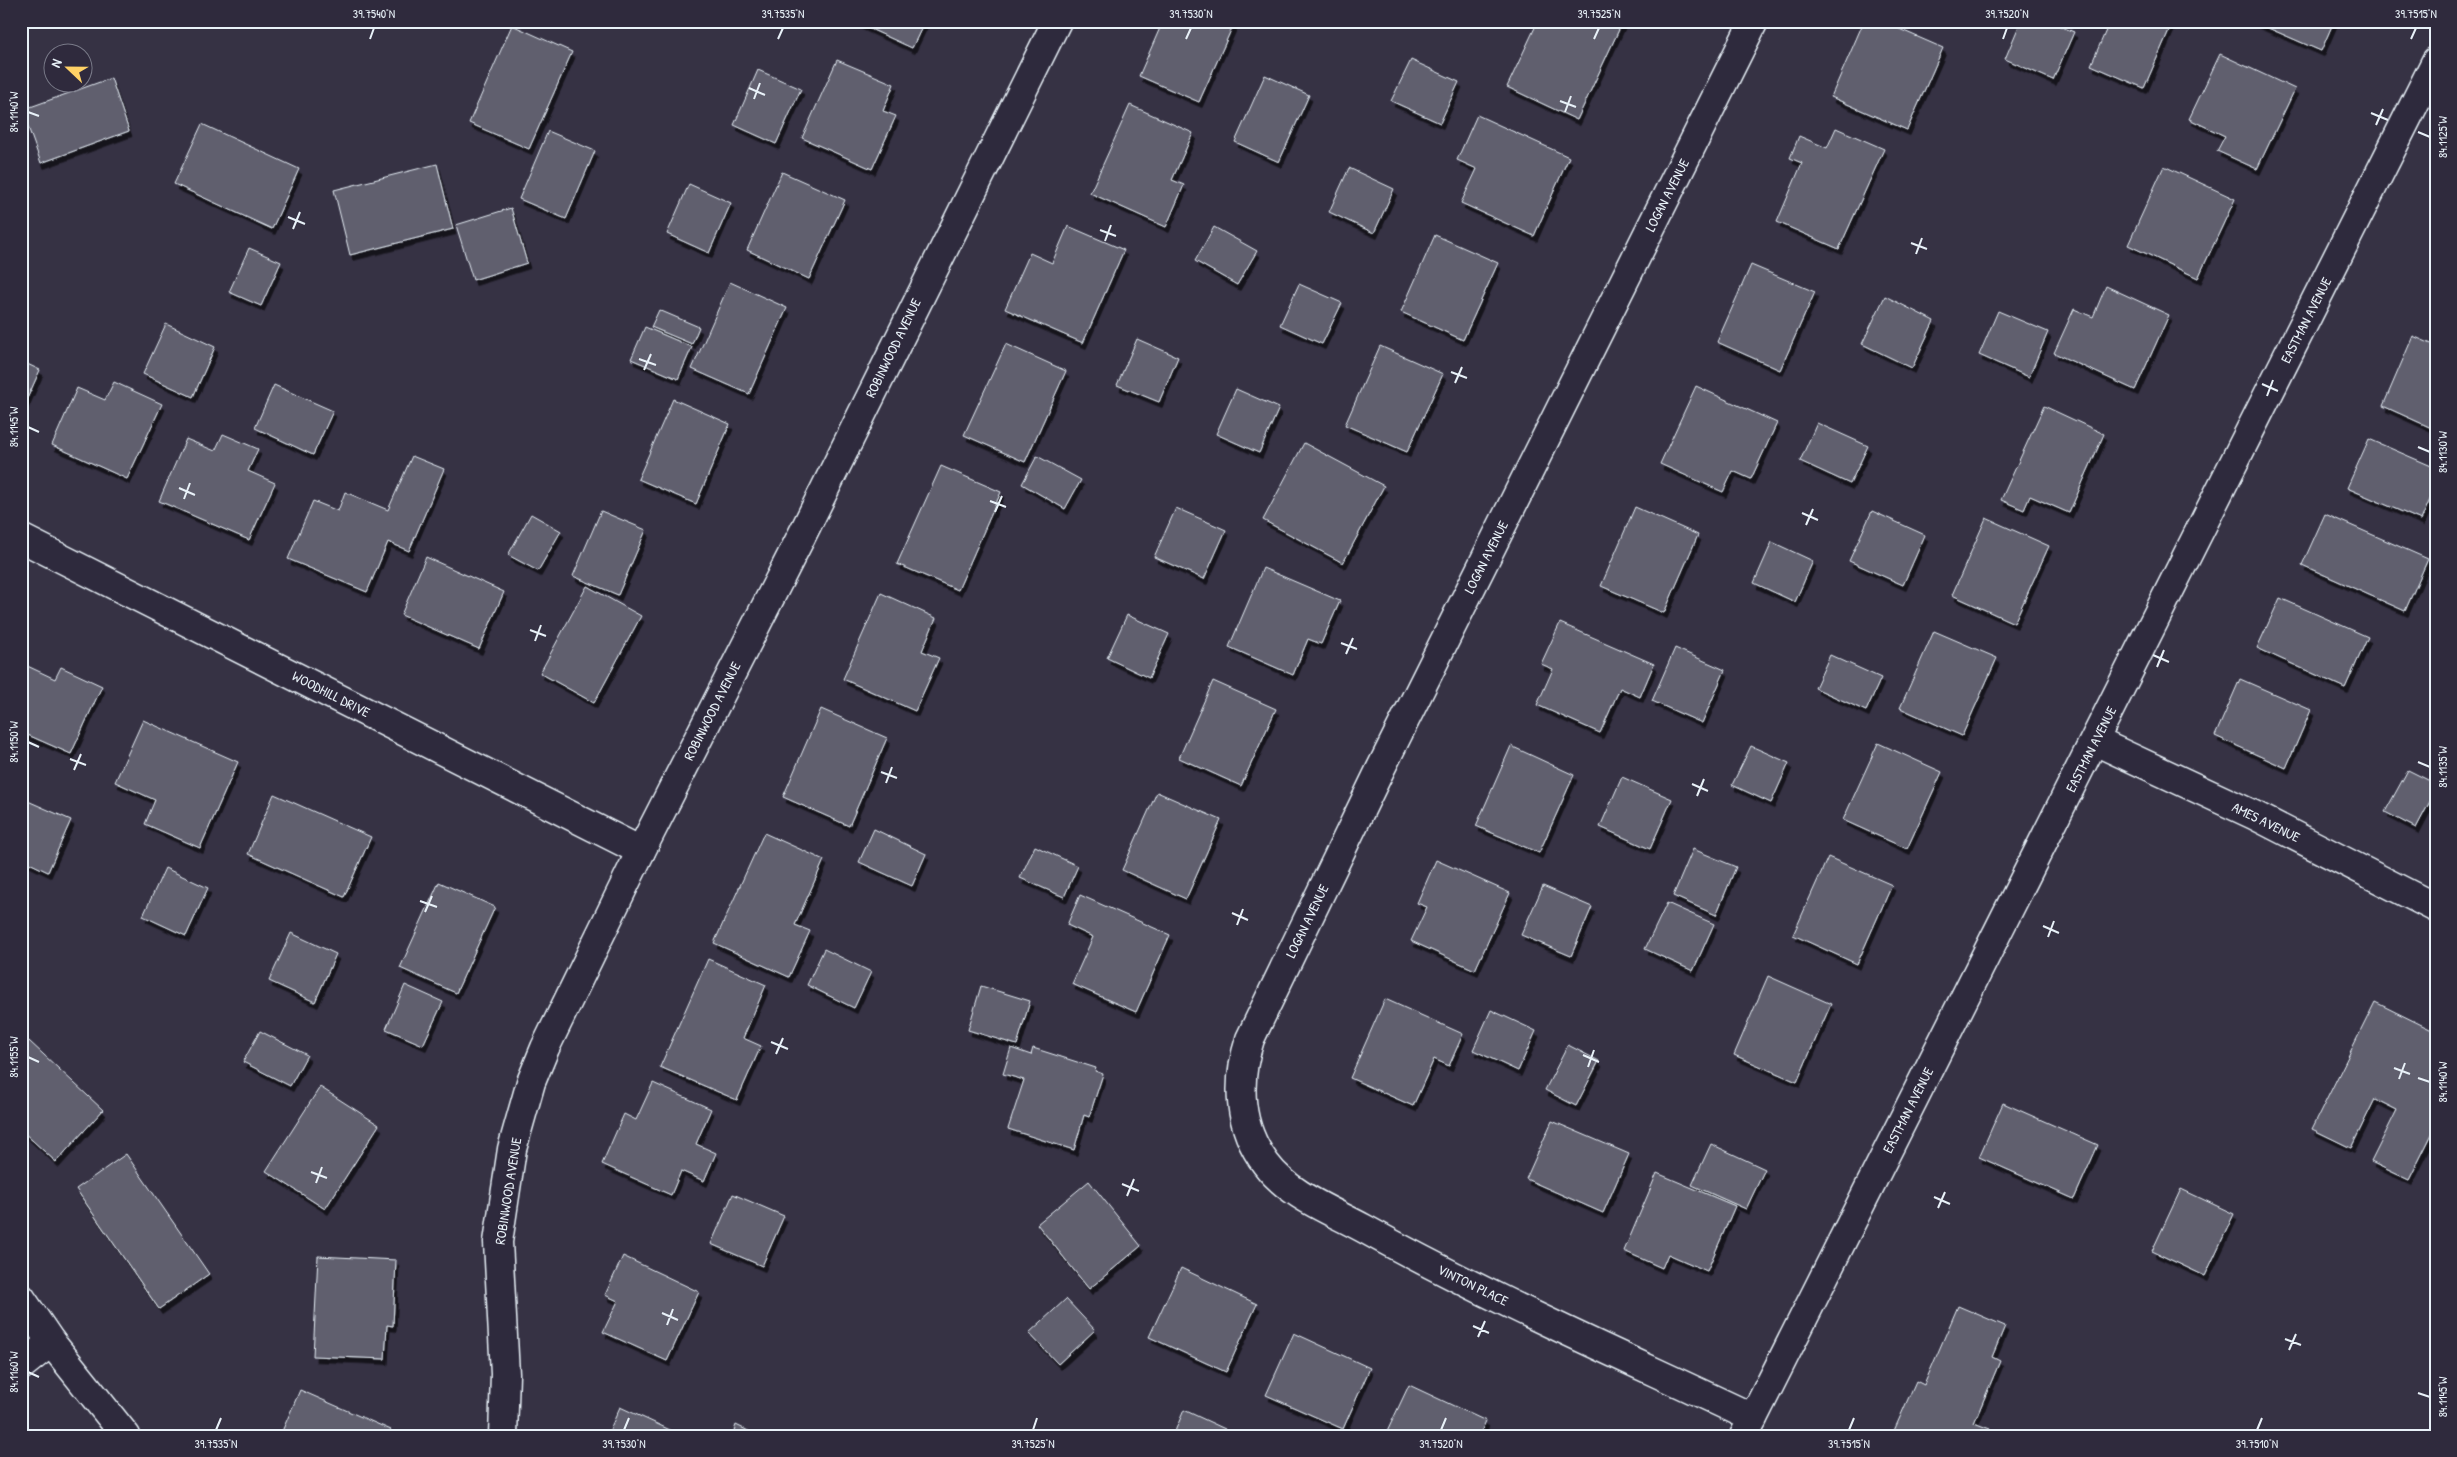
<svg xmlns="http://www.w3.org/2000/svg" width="2457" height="1457" font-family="'Patrick Hand',sans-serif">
<defs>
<filter id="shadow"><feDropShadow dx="3" dy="5.5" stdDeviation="0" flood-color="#0009"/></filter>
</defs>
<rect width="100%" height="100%" fill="#363244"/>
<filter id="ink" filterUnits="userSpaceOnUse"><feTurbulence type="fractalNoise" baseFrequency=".02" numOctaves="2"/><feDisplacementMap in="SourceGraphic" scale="10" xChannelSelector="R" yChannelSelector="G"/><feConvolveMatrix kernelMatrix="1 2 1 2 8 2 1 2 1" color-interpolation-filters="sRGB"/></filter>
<g filter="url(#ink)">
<g fill="#605e6e" stroke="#e8f1f8" filter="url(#shadow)">
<polygon points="853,21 925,21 912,48"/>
<polygon points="1163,21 1235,21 1199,102 1139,76"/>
<polygon points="1538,21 1623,21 1577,120 1507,87"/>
<polygon points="1864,21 1881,21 1943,48 1907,130 1831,97"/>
<polygon points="2021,21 2048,21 2074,32 2053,80 2005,59"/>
<polygon points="2110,21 2173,21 2144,88 2091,65"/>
<polygon points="2252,21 2334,21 2321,51"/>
<polygon points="512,25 572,52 529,149 469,123"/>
<polygon points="2220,54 2295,89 2257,169 2217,151 2225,136 2189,119"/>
<polygon points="837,60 894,84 883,111 896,116 872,169 802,138"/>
<polygon points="1411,60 1459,82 1440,123 1391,101"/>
<polygon points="758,70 801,89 776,144 734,125"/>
<polygon points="1265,75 1309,95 1279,162 1235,142"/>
<polygon points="111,78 129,131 41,163 22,110"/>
<polygon points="1130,105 1193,133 1172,180 1184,185 1166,227 1090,193"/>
<polygon points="1477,115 1569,157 1534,236 1461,203 1477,169 1457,160"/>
<polygon points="202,124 299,169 272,229 174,184"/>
<polygon points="1836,128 1884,149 1839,249 1777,222 1802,163 1790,158 1799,136 1827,148"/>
<polygon points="548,131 595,151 566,219 519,199"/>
<polygon points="437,164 453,229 350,255 334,190"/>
<polygon points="2164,166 2235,199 2198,278 2128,245"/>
<polygon points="1349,168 1394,189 1374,233 1329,212"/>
<polygon points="782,172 845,200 809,279 747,250"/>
<polygon points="689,184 731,203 709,253 667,234"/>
<polygon points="511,208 527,263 473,280 456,225"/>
<polygon points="1068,226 1124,250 1083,343 1005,309 1030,253 1052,263"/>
<polygon points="1214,227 1257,251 1237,285 1195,261"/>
<polygon points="1435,235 1498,263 1463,340 1401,312"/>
<polygon points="249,248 281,262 261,306 229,292"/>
<polygon points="1751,265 1815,292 1780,370 1717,342"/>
<polygon points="730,282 787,308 749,394 692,369"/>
<polygon points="1299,284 1342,303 1322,344 1280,325"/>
<polygon points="2106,286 2169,315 2135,390 2054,353 2074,309 2093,317"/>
<polygon points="1885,296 1934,321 1912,368 1862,344"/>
<polygon points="659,310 699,327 692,344 651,327"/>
<polygon points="1998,311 2048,332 2029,377 1979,355"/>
<polygon points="166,324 215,347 193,397 143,374"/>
<polygon points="645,327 692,347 678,379 631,359"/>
<polygon points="2413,336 2436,346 2436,430 2383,406"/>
<polygon points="1137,339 1178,357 1159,402 1117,385"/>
<polygon points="1006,344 1066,371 1025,462 964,435"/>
<polygon points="1380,346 1443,374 1407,452 1345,425"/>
<polygon points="21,361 40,370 21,412"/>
<polygon points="114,382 162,404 127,479 52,445 77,388 105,400"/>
<polygon points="274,385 333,411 313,455 255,428"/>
<polygon points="1696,386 1777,423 1751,479 1733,471 1723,492 1660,464"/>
<polygon points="1236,389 1279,408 1259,453 1216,434"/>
<polygon points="673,399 730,424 696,504 638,479"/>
<polygon points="2044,406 2104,434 2069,513 2030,496 2024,510 2001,500"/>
<polygon points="1817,423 1868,446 1850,484 1800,461"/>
<polygon points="223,434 258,449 248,471 275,483 249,540 159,501 186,439 215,451"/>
<polygon points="2369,439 2436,468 2436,486 2421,520 2347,488"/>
<polygon points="1304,443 1384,486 1343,563 1263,520"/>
<polygon points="412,456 444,469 409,551 388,542 367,592 288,559 313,501 338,511 345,492 388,510"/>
<polygon points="1037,456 1081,480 1065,509 1022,484"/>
<polygon points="941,466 1001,492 958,590 897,564"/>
<polygon points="1635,507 1698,535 1664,613 1601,586"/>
<polygon points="1176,508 1226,530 1204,579 1154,557"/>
<polygon points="601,511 646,530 618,595 573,576"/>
<polygon points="1872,511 1925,535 1903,585 1849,561"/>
<polygon points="531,514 561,531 538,571 508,555"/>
<polygon points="2325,514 2428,559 2405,611 2302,565"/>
<polygon points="1986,518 2049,546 2014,623 1952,595"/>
<polygon points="1772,542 1813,561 1795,602 1754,583"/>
<polygon points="426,557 504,592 479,649 401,615"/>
<polygon points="1263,568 1340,601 1321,644 1308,639 1293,675 1229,647"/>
<polygon points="587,586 641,616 594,703 540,673"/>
<polygon points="881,593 936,618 922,651 939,658 915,711 843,679"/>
<polygon points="2280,598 2368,637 2345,688 2257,648"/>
<polygon points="1127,615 1169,634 1149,678 1107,658"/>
<polygon points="1560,623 1654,664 1640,697 1620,688 1600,733 1537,705 1553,669 1541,664"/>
<polygon points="1934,631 1997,658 1962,736 1900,708"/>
<polygon points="1675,648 1725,670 1702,723 1652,701"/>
<polygon points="1830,655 1881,678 1866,711 1815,688"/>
<polygon points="21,663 55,679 61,667 102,686 71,754 21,732"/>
<polygon points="2240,679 2311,710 2286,768 2215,736"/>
<polygon points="1213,681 1276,709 1241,786 1179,758"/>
<polygon points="821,709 887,738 849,826 783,797"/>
<polygon points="143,720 238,762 200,848 145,824 155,800 115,782"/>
<polygon points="1878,743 1942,772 1907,849 1843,820"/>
<polygon points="1511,746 1574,775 1539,853 1476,826"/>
<polygon points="1751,746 1789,763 1771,803 1732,785"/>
<polygon points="2408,770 2436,784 2436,790 2416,828 2385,812"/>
<polygon points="1622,777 1672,799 1650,849 1600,827"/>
<polygon points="1157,792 1221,820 1186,899 1122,870"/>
<polygon points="274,794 371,837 344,897 248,854"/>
<polygon points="21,798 71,820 48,872 21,859"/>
<polygon points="874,829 926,854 912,886 859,862"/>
<polygon points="764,833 824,860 795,925 810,931 789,977 714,943"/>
<polygon points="1035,846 1078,866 1064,897 1020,878"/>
<polygon points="1693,849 1736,867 1716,915 1673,896"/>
<polygon points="1828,857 1892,885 1857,964 1793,935"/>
<polygon points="1436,860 1510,893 1475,970 1411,941 1427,907 1417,903"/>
<polygon points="165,868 208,888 186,936 143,916"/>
<polygon points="439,882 495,907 456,993 400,968"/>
<polygon points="1543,886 1592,907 1571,956 1521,935"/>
<polygon points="1080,895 1170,935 1136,1012 1072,984 1093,937 1067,925"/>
<polygon points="1667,903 1714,924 1693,971 1645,949"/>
<polygon points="291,933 336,954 315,1002 269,981"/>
<polygon points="824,949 871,972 854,1008 807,985"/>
<polygon points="708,959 766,985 743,1038 761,1046 737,1100 660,1067"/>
<polygon points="1768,976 1831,1004 1797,1082 1734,1055"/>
<polygon points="405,985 443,1002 423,1045 386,1029"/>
<polygon points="981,986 1030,1001 1017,1045 968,1030"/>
<polygon points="1385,999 1463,1034 1449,1066 1434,1059 1413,1106 1350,1078"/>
<polygon points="2375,1002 2436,1032 2436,1126 2409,1180 2371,1162 2397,1110 2375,1099 2351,1148 2312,1129"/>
<polygon points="1491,1010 1536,1031 1518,1071 1473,1050"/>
<polygon points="260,1031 307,1055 290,1086 243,1062"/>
<polygon points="29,1041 103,1110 56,1162 21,1130 21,1049"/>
<polygon points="1568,1045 1599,1061 1576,1106 1545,1090"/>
<polygon points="1011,1048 1031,1055 1033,1048 1096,1068 1095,1071 1103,1074 1089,1117 1084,1115 1074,1150 1008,1129 1024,1080 1003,1074"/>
<polygon points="653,1083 711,1109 696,1144 716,1153 704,1181 681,1171 671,1195 602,1164 624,1114 636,1120"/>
<polygon points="320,1087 379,1125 325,1209 266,1171"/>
<polygon points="2003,1103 2098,1145 2074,1199 1979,1157"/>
<polygon points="1552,1121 1629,1154 1603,1213 1526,1179"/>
<polygon points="1711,1144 1765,1169 1746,1209 1692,1185"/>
<polygon points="126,1154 209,1274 159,1309 76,1189"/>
<polygon points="1657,1173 1735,1206 1707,1271 1668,1254 1662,1268 1624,1251"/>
<polygon points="1089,1181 1141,1246 1089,1289 1037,1224"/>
<polygon points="2181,1189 2234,1214 2205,1276 2152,1251"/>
<polygon points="733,1194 784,1216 762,1266 711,1244"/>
<polygon points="318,1256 396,1260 393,1326 387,1325 385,1359 313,1356"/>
<polygon points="623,1256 699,1292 667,1361 603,1332 618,1301 605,1295"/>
<polygon points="1181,1268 1257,1304 1226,1372 1149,1337"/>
<polygon points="1066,1299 1095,1330 1058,1364 1029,1333"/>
<polygon points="1958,1306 2005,1326 1992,1357 2000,1361 1974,1423 1990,1429 1987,1436 1899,1436 1893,1433 1916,1381 1924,1385"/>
<polygon points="1294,1333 1370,1368 1343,1429 1266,1395"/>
<polygon points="1409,1385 1486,1421 1479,1436 1385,1436"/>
<polygon points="300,1390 391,1430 389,1436 280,1436"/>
<polygon points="620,1407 681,1435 607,1436"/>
<polygon points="1184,1410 1225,1429 1222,1436 1173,1436"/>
<polygon points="736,1425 759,1436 732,1436"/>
</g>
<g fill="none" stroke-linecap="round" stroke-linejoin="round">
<defs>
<g id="street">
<polyline points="21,538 641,851"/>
<polyline points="2095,741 2254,815 2436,908"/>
<polyline points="21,1298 51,1342 126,1436"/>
<polyline points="21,1366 51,1342"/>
<path d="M1753,1418C1622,1356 1489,1298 1363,1228C1330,1210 1289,1195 1266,1164C1238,1127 1236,1082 1250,1039L1381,768L1754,21"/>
<polyline points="503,1436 505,1374 498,1242 512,1149 531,1082 545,1048 641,851 800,539 1057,21"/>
</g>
<polyline id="secondary" points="1744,1436 2436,61"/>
</defs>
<use href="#street" stroke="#e8f1f8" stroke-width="31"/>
<use href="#secondary" stroke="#e8f1f8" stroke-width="31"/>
<use href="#street" stroke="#2f2a3d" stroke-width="28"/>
<use href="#secondary" stroke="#2f2a3d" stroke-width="28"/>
</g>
</g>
<path fill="none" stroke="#e8f1f8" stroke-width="2" d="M370,39L374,28M778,39L783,28M1186,39L1191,28M1594,39L1599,28M2003,39L2007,28M2411,39L2416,28M749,88L765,95M754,99L760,83M1560,101L1576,107M28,112L39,116M1565,112L1571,96M2371,113L2388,120M2376,125L2383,109M2418,132L2430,137M288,217L305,224M293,229L300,212M1100,230L1116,236M1105,241L1111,225M1911,243L1927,249M1916,254L1922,238M639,359L656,365M644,370L651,354M1451,372L1467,378M1455,383L1462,367M2262,384L2278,391M2267,396L2273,380M28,427L39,432M2418,447L2430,452M179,488L195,495M184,499L190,483M990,501L1006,507M995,512L1002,496M1802,513L1818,520M1806,525L1813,509M530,630L546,636M535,641L541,625M1341,643L1357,649M1346,654L1353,638M2153,655L2169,662M2157,667L2164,650M28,742L39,747M70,759L86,765M2418,762L2430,767M74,770L81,754M881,772L897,778M886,783L892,767M1692,784L1708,791M1697,796L1704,779M420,901L437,907M425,912L432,896M1232,913L1248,920M1237,925L1243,909M2043,926L2059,933M2048,937L2054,921M771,1042L788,1049M776,1054L783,1038M1583,1055L1599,1062M28,1057L39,1062M1588,1067L1594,1050M2394,1068L2410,1074M2418,1078L2430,1082M2399,1079L2405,1063M311,1172L327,1178M316,1183L322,1167M1122,1184L1139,1191M1127,1196L1134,1179M1934,1197L1950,1204M1938,1208L1945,1192M662,1313L678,1320M667,1325L673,1309M1473,1326L1489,1333M1478,1337L1485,1321M2285,1339L2301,1345M2289,1350L2296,1334M28,1372L39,1377M2418,1393L2430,1397M216,1430L221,1418M624,1430L629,1418M1033,1430L1037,1418M1441,1430L1446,1418M1849,1430L1854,1418M2257,1430L2262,1418"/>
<g text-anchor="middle" stroke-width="4" stroke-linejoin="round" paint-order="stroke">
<g font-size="14" fill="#e8f1f8" stroke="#2f2a3d">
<text transform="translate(1667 195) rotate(-63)" y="5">LOGAN AVENUE</text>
<text transform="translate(2306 320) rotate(-63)" y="5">EASTMAN AVENUE</text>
<text transform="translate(893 348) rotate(-64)" y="5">ROBINWOOD AVENUE</text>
<text transform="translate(1486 557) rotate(-63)" y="5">LOGAN AVENUE</text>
<text transform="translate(331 694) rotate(27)" y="5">WOODHILL DRIVE</text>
<text transform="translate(712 711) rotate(-63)" y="5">ROBINWOOD AVENUE</text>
<text transform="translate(2091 749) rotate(-63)" y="5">EASTMAN AVENUE</text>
<text transform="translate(2266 822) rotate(26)" y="5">AMES AVENUE</text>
<text transform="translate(1307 921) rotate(-64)" y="5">LOGAN AVENUE</text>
<text transform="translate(1908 1110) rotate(-63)" y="5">EASTMAN AVENUE</text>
<text transform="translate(508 1191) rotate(-81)" y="5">ROBINWOOD AVENUE</text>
<text transform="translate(1473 1285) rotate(26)" y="5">VINTON PLACE</text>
</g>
</g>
<rect width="2457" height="1457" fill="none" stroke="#2f2a3d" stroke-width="55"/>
<g transform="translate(68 68) rotate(292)"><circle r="24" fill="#2f2a3d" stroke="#797a88"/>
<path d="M0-4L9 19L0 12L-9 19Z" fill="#ffd166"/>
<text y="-8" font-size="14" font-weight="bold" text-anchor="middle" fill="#e8f1f8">N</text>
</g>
<rect x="28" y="28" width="2402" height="1402" fill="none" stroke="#e8f1f8" stroke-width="2"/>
<g font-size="12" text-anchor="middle" fill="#e8f1f8">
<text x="374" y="18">39.7540°N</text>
<text x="783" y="18">39.7535°N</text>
<text x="1191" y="18">39.7530°N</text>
<text x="1599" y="18">39.7525°N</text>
<text x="2007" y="18">39.7520°N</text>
<text x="2416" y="18">39.7515°N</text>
<text transform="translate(14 112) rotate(-90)" y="4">84.1140°W</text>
<text transform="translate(2443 137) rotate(-90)" y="4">84.1125°W</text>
<text transform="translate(14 427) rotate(-90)" y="4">84.1145°W</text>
<text transform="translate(2443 452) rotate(-90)" y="4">84.1130°W</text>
<text transform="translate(14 742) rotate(-90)" y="4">84.1150°W</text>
<text transform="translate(2443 767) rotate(-90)" y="4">84.1135°W</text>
<text transform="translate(14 1057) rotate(-90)" y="4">84.1155°W</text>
<text transform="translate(2443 1082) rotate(-90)" y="4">84.1140°W</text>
<text transform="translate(14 1372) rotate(-90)" y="4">84.1160°W</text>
<text transform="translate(2443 1397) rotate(-90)" y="4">84.1145°W</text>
<text x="216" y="1448">39.7535°N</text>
<text x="624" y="1448">39.7530°N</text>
<text x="1033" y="1448">39.7525°N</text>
<text x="1441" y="1448">39.7520°N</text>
<text x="1849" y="1448">39.7515°N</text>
<text x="2257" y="1448">39.7510°N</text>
</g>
</svg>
